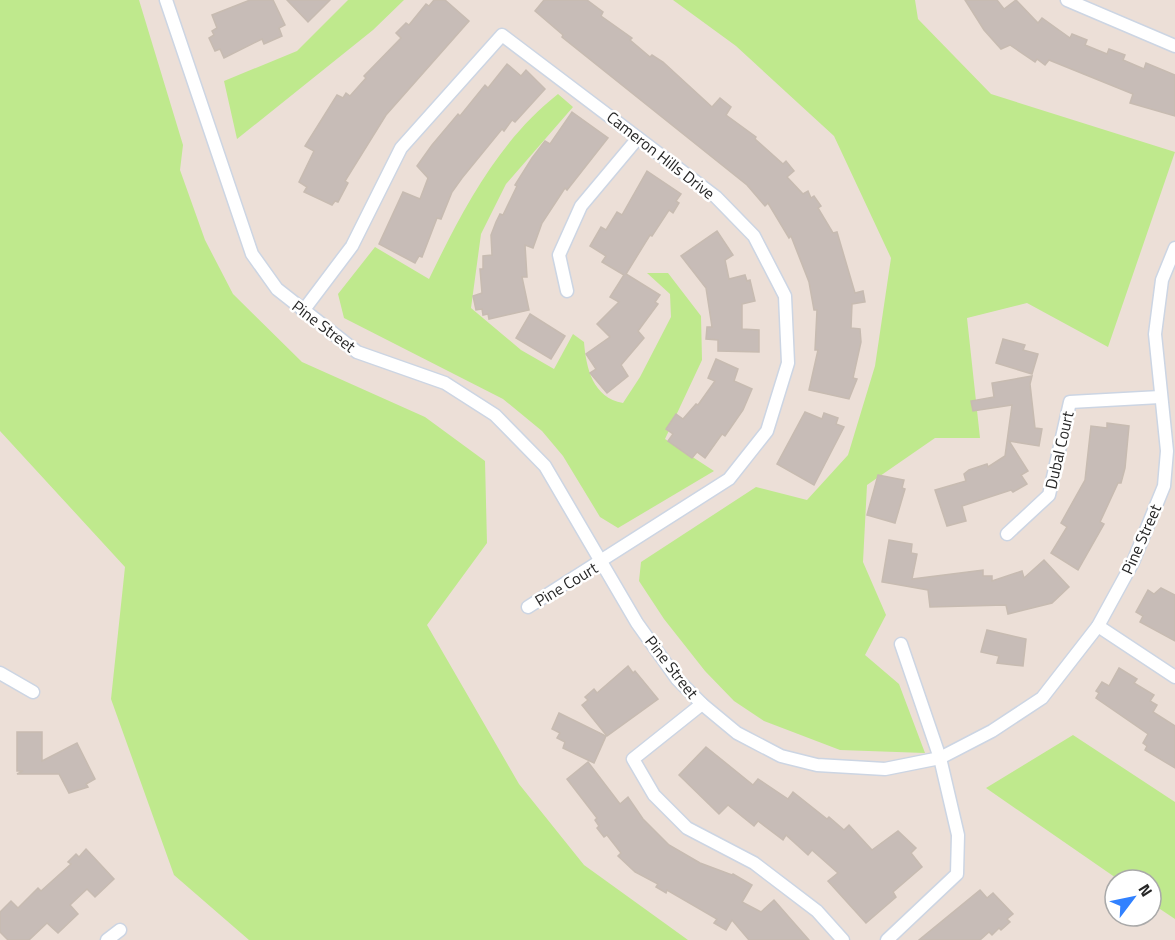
<svg xmlns="http://www.w3.org/2000/svg" width="1175" height="940" font-family="'Titillium Web',sans-serif">
<rect width="100%" height="100%" fill="#ecdfd7"/>
<g fill="#bfe98d">
<polygon points="0,0 139,0 183,145 180,170 205,240 233,294 302,362 425,417 485,461 487,543 427,625 519,784 584,865 688,940 249,940 174,875 111,699 125,567 0,431"/>
<polygon points="348,0 404,0 373,30 237,139 224,81 297,51"/>
<polygon points="673,0 915,0 918,19 991,94 1175,152 1108,347 1027,303 967,318 980,438 935,438 867,485 863,562 886,615 865,655 899,684 925,753 840,750 764,721 734,701 705,671 664,619 639,581 641,562 756,487 807,500 848,455 875,366 891,258 834,136 736,46"/>
<path d="M558,94L573,107L506,184L481,234L471,308L521,350L554,369L573,334L584,342C586,368 593,398 623,403L640,377L671,317L670,294L647,273H668L701,316L702,360L665,439L714,471L618,528L600,517L563,456L542,431L503,399L344,318L338,294L375,247L429,279C462,211 498,141 558,94Z"/>
<polygon points="1073,735 1175,802 1175,919 1151,903 1151,880 1119,880 986,788"/>
</g>
<g fill="#c7bcb7" stroke="#c7bbb1" stroke-width="1.5">
<polygon points="250,0 273,0 285,25 279,28 282,36 264,44 262,39 224,58 220,49 215,51 209,38 214,35 212,31 217,28 212,15"/>
<polygon points="287,0 330,0 308,22"/>
<polygon points="434,0 445,0 469,21 386,115 345,181 348,183 338,202 335,201 332,205 304,192 307,187 299,182 314,151 305,146 337,95 343,98 346,93 350,96 366,78 364,76 401,38 396,33 406,23 409,25 426,4 429,6"/>
<polygon points="544,0 587,0 603,12 601,16 632,38 630,40 650,57 652,55 663,62 712,107 720,98 731,107 726,115 756,137 755,139 783,164 786,161 794,171 787,177 803,194 808,191 811,198 814,196 821,206 818,208 833,233 837,232 855,293 863,291 865,302 852,304 851,328 860,329 861,342 853,378 857,379 849,399 809,390 818,350 815,350 817,310 814,310 809,282 791,236 789,238 768,203 765,206 747,185 562,37 563,35 535,11"/>
<polygon points="965,0 997,0 1004,9 1016,0 1038,23 1042,18 1070,38 1072,34 1087,40 1085,45 1107,54 1109,49 1125,55 1123,60 1144,69 1146,63 1175,75 1175,116 1130,103 1133,94 1049,60 1045,65 1037,59 1035,62 1010,45 1001,49 984,30"/>
<polygon points="507,64 521,76 526,70 545,89 515,122 512,120 504,131 502,129 462,178 452,192 441,219 437,218 422,257 419,256 415,263 379,244 403,192 420,199 428,178 417,166 432,145 458,114 460,116 485,85 488,88"/>
<polygon points="572,112 608,138 567,190 565,188 542,223 533,248 525,245 527,277 522,277 529,310 489,319 488,314 483,315 482,309 476,310 473,296 482,293 480,269 483,269 483,256 492,255 491,235 496,222 500,214 503,215 517,186 515,185 532,158 545,141 550,144"/>
<polygon points="647,171 681,194 676,201 679,203 673,213 669,210 652,236 650,235 626,274 660,295 655,302 658,304 638,331 644,338 621,365 628,376 607,393 590,373 596,369 586,354 610,337 597,324 619,302 610,297 624,275 602,262 606,256 590,246 601,227 606,230 617,212 622,215"/>
<polygon points="717,231 733,255 725,260 729,279 745,275 747,281 750,280 755,301 742,304 742,329 759,330 759,352 718,351 718,340 706,339 707,327 712,327 706,288 681,256"/>
<polygon points="530,314 565,336 551,359 516,338"/>
<polygon points="1003,339 1025,345 1023,350 1038,354 1032,374 996,363"/>
<polygon points="716,359 738,369 734,381 752,389 743,410 725,436 722,434 705,458 697,452 692,458 668,441 673,434 666,429 676,414 683,419 696,404 698,405 715,381 708,378"/>
<polygon points="1032,376 1030,384 1035,428 1042,429 1039,446 1009,441 1028,471 1021,475 1027,484 1013,492 1011,490 962,506 966,521 947,526 935,490 966,481 964,474 969,470 987,464 988,467 1005,456 1012,405 973,411 971,401 994,397 992,383"/>
<polygon points="805,412 822,419 824,413 838,418 836,424 844,427 814,485 777,464"/>
<polygon points="1107,423 1129,426 1125,468 1121,483 1118,483 1100,522 1104,524 1078,570 1051,553 1067,527 1061,523 1085,480 1091,426 1107,428"/>
<polygon points="878,475 904,480 902,488 905,489 895,523 867,515"/>
<polygon points="889,540 912,544 911,553 917,554 912,579 983,570 983,576 992,576 992,581 1022,571 1024,578 1044,560 1069,587 1052,603 1008,614 1006,605 930,607 928,590 882,582"/>
<polygon points="1161,588 1175,595 1175,641 1140,622 1143,616 1136,612 1148,590 1154,594"/>
<polygon points="987,630 1026,639 1023,666 997,663 999,656 981,652"/>
<polygon points="628,666 633,673 635,671 658,699 607,736 582,705 588,700 585,697 594,689 597,693"/>
<polygon points="1119,668 1137,679 1134,683 1154,695 1150,701 1157,705 1153,712 1175,726 1175,768 1145,750 1147,746 1143,743 1148,734 1096,698 1099,693 1096,691 1102,682 1109,686"/>
<polygon points="559,713 606,736 594,763 563,748 565,742 557,738 560,733 552,729"/>
<polygon points="17,732 42,732 42,761 77,743 95,779 86,784 88,787 69,793 59,774 17,774 23,771 17,771"/>
<polygon points="706,747 753,785 758,779 788,799 793,792 827,819 829,817 844,830 849,825 872,850 898,831 916,848 911,853 922,867 893,892 896,897 866,923 828,881 838,873 812,850 808,855 786,835 783,840 758,821 754,826 728,805 719,814 679,775"/>
<polygon points="588,762 620,804 628,797 643,819 669,845 700,863 732,875 733,874 752,885 742,902 761,912 774,900 809,940 749,940 732,920 726,930 714,923 717,919 667,890 666,893 656,887 658,884 635,872 618,856 621,853 607,835 604,837 597,828 599,826 595,820 597,818 567,779"/>
<polygon points="86,849 114,879 95,897 87,889 70,905 78,914 58,933 47,923 29,940 8,940 0,932 0,912 11,901 18,908 38,888 41,891 71,864 68,862 76,854 79,857"/>
<polygon points="980,890 987,898 993,893 1013,914 1007,919 1010,922 1001,930 999,928 992,935 989,932 980,940 919,940"/>
</g>
<g fill="none" stroke-linecap="round" stroke-linejoin="round">
<defs>
<g id="street">
<polyline points="166,0 252,254 277,289 357,352 445,383 495,415 545,466 637,623 677,679 702,704 737,733 781,756 817,765 885,769 940,758 992,731 1042,698 1098,626 1133,562 1164,486 1167,451 1155,334 1162,280 1175,248"/>
<polyline points="1067,0 1175,46"/>
<polyline points="567,291 559,255 581,206 638,138"/>
<polyline points="303,311 352,246 401,148 502,35 716,197 754,236 785,296 788,363 767,431 729,479 528,607"/>
<polyline points="1007,534 1049,495 1070,402 1160,397"/>
<polyline points="1098,626 1175,677"/>
<polyline points="0,673 33,692"/>
<polyline points="702,704 633,759 654,795 687,828 754,863 817,911 843,940"/>
<polyline points="107,940 120,930"/>
<polyline points="887,940 957,874 958,835 940,758 901,644"/>
</g>
</defs>
<use href="#street" stroke="#ccd5e3" stroke-width="15"/>
<use href="#street" stroke="#fff" stroke-width="12"/>
</g>
<g text-anchor="middle" stroke-width="5" stroke-linejoin="round" paint-order="stroke">
<g font-size="16" fill="#272727" stroke="#fff">
<text transform="translate(661 155) rotate(38)" y="6">Cameron Hills Drive</text>
<text transform="translate(324 326) rotate(37)" y="6">Pine Street</text>
<text transform="translate(1059 450) rotate(-77)" y="6">Dubal Court</text>
<text transform="translate(1141 539) rotate(-66)" y="6">Pine Street</text>
<text transform="translate(566 584) rotate(-31)" y="6">Pine Court</text>
<text transform="translate(672 667) rotate(52)" y="6">Pine Street</text>
</g>
</g>
<g transform="translate(1133 898) rotate(58)"><circle r="28" fill="#ffffff" stroke="#a9a9a9" stroke-width="1.5"/>
<path d="M0-4.5L10 22L0 15L-10 22Z" fill="#3181ff"/>
<text y="-9" font-size="16" font-weight="bold" text-anchor="middle" fill="#272727">N</text>
</g>
</svg>
